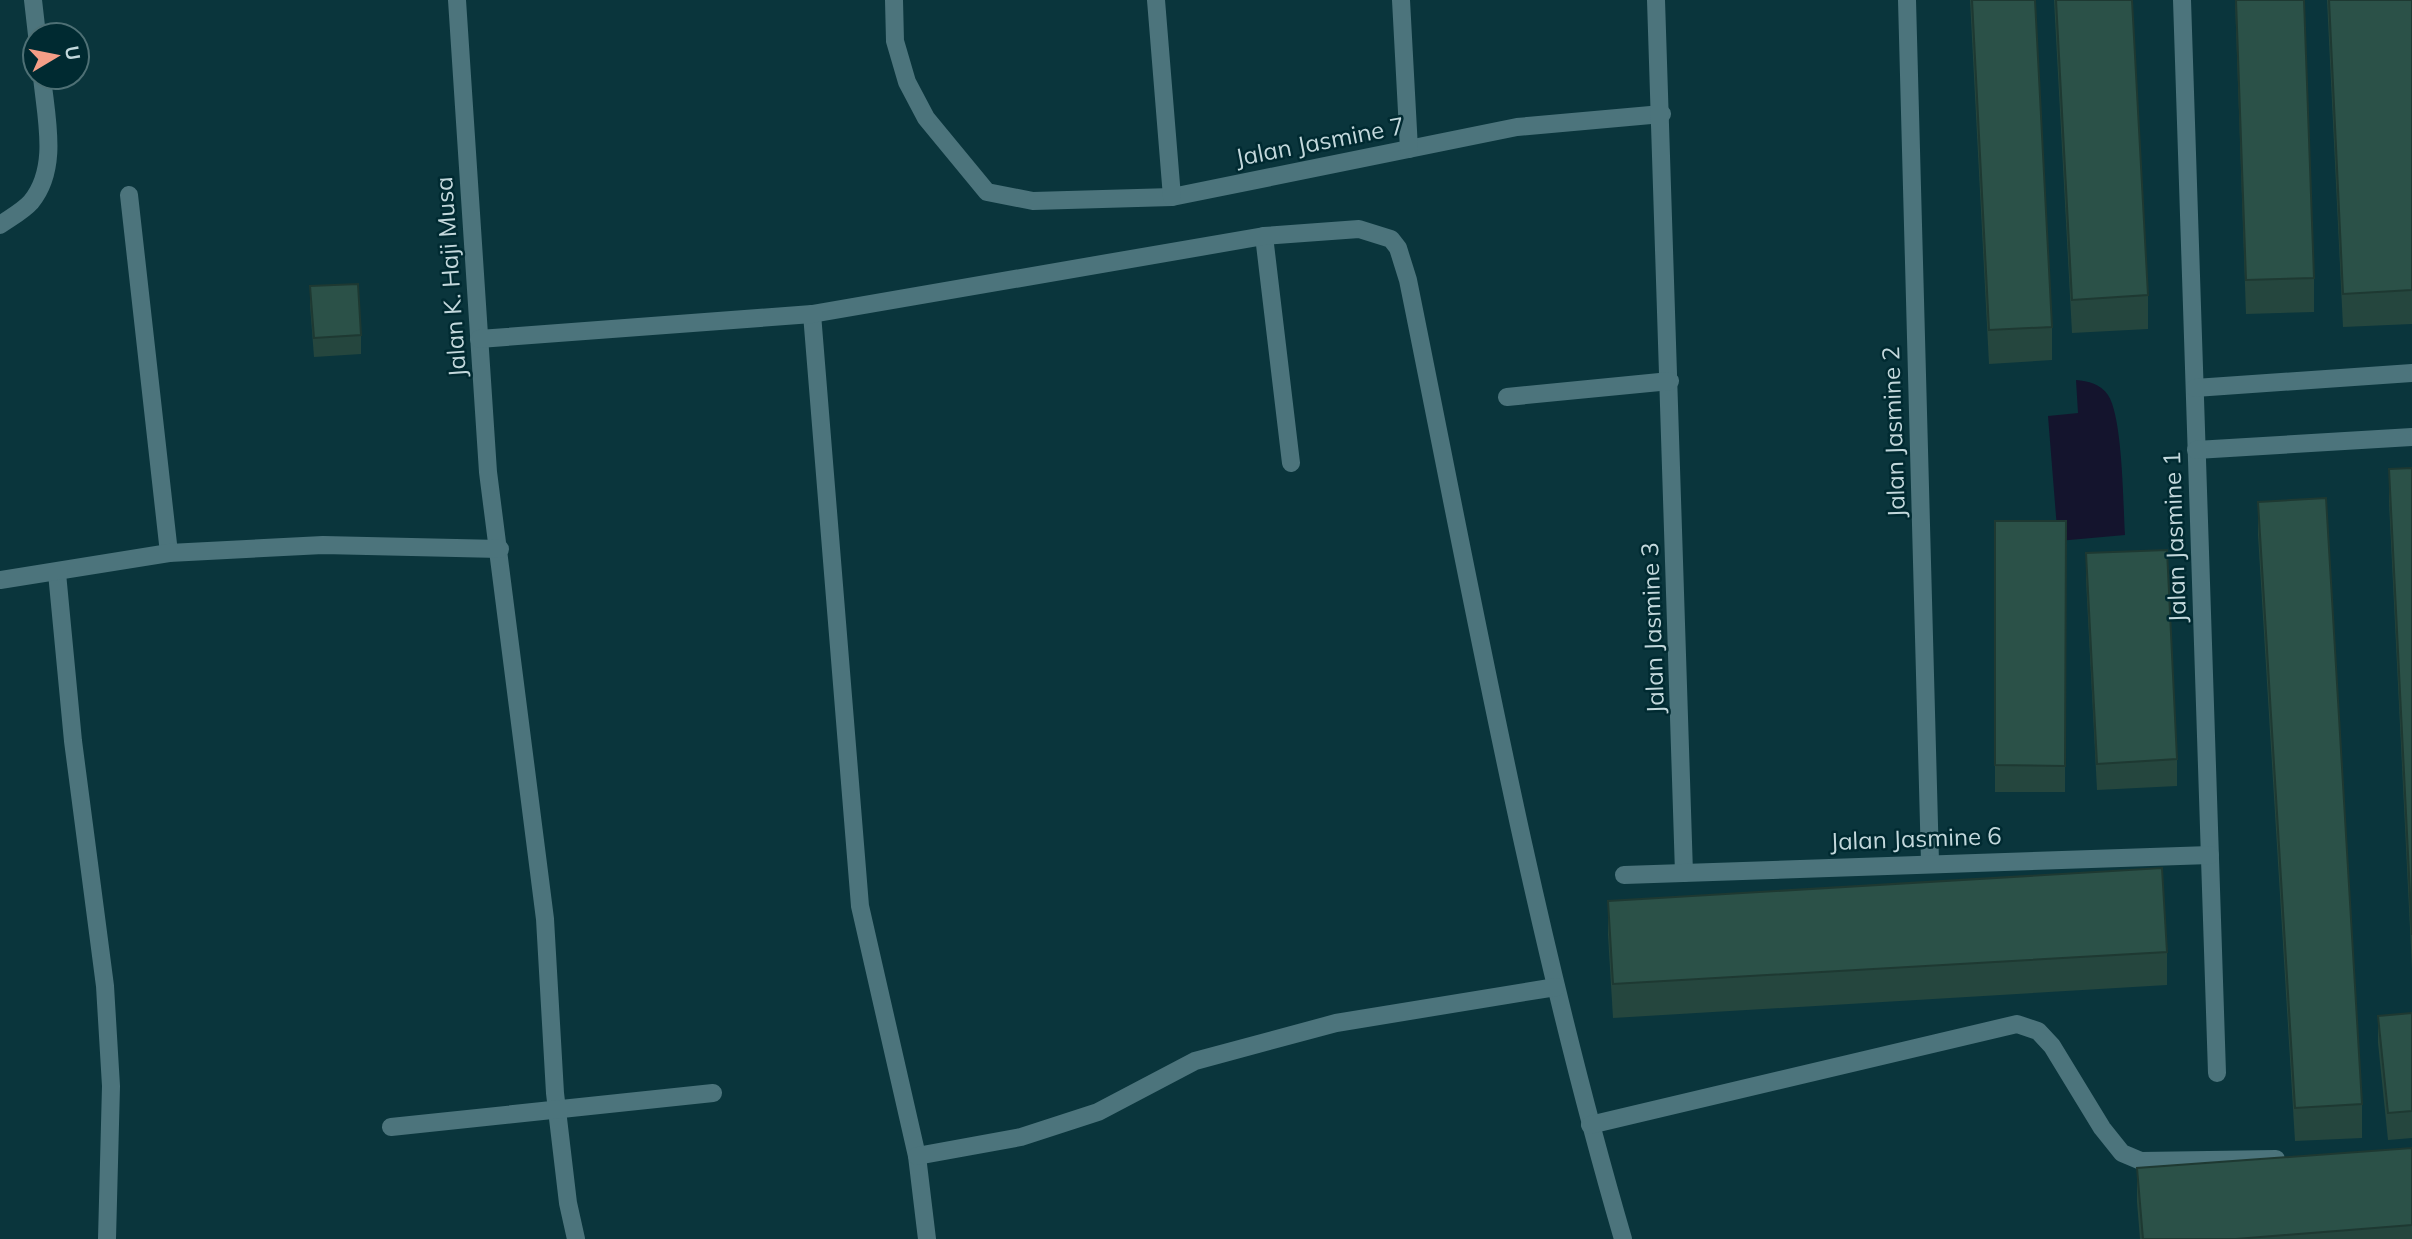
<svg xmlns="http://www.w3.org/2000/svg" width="2412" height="1239" font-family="Mulish,sans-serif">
<rect width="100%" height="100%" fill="#0a353c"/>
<path fill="#14142d" d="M2076,380C2088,381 2101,384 2108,395C2123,418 2123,505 2125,535L2058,541L2048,416L2078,413Z"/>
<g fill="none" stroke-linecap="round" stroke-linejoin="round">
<g stroke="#4c747c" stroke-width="18">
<polyline points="33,0 37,35"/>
<path d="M0,225C10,218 23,211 31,202C59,168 46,118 42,77"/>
</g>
<g stroke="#4c747c" stroke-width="18">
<polyline points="457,0 488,472 545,919 555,1093 568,1203 576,1239"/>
<polyline points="894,0 895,41 907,82 926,118 987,192 1033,201 1172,197 1517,127 1662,114"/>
<polyline points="1156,0 1172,197"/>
<polyline points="1401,0 1409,149"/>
<polyline points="1656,0 1684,873"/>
<polyline points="1907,0 1930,862"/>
<polyline points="2182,0 2217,1073"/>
<polyline points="129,195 169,553"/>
<polyline points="1264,236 1291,463"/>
<polyline points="812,314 860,906 917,1156 927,1239"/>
<path d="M479,339L812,314L1264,236L1359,229L1391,239L1398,248L1408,280C1473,601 1531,924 1623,1239"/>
<polyline points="2195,388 2412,373"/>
<polyline points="1507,397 1670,381"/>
<polyline points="2196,450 2412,437"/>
<polyline points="57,573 73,741 105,986 111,1086 107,1239"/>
<polyline points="0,580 169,553 323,545 500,549"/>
<polyline points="1624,875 2210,855"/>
<polyline points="1590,1125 2017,1024 2038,1031 2052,1046 2102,1128 2122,1153 2141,1161 2276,1159"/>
<polyline points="391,1127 713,1093"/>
<polyline points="917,1156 1021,1137 1098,1112 1195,1061 1336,1023 1556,987"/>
</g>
</g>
<g fill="#25463e">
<polygon points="1970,0 2035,0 2052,327 2052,360 1989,364"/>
<polygon points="2054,0 2132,0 2148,295 2148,329 2072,333"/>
<polygon points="2235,0 2304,0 2314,278 2314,312 2246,314"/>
<polygon points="2327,0 2412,0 2412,324 2343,327"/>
<polygon points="310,286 361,335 361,354 314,357 310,305"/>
<polygon points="2412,468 2412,969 2389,502 2389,469"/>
<polygon points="2258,502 2362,1104 2362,1138 2295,1141 2258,535"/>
<polygon points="1995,521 2066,521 2065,792 1995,792"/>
<polygon points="2086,553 2177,759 2177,786 2097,790 2086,580"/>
<polygon points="1608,901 2167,952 2167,985 1613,1018 1608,935"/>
<polygon points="2412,1013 2412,1138 2388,1140 2378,1043 2378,1016"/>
<polygon points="2412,1148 2412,1239 2140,1239 2137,1202 2137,1168"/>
</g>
<g fill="#2b5148" stroke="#1e3932" stroke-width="2">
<polygon points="1972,0 2035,0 2052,327 1989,330"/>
<polygon points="2056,0 2132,0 2148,295 2072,300"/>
<polygon points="2236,0 2304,0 2314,278 2246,280"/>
<polygon points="2329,0 2412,0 2412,290 2343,294"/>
<polygon points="358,284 361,335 314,338 310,286"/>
<polygon points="2412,468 2412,935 2389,469"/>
<polygon points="2326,498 2362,1104 2295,1108 2258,502"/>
<polygon points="1995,521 2066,521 2065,766 1995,765"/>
<polygon points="2167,550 2177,759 2097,764 2086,553"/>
<polygon points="2162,868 2167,952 1613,984 1608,901"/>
<polygon points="2412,1013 2412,1111 2388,1113 2378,1016"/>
<polygon points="2412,1148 2412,1225 2236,1239 2143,1239 2137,1168"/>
</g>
<g text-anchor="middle" stroke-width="5" stroke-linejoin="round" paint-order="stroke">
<g font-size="24" fill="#c3d8dc" stroke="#002a31">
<text transform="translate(1320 142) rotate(-11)" y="8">Jalan Jasmine 7</text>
<text transform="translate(451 277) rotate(-94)" y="8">Jalan K. Haji Musa</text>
<text transform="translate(1894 432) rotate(-92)" y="8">Jalan Jasmine 2</text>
<text transform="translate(2175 537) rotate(-92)" y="8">Jalan Jasmine 1</text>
<text transform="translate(1653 628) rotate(-92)" y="8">Jalan Jasmine 3</text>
<text transform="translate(1916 839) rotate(-2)" y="8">Jalan Jasmine 6</text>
</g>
</g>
<g transform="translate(56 56) rotate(80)"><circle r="33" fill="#002a31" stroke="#4e7075" stroke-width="2"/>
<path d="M0-5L12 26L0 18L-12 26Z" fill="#f49e87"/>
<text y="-10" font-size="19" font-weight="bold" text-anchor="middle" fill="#c3d8dc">U</text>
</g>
</svg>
